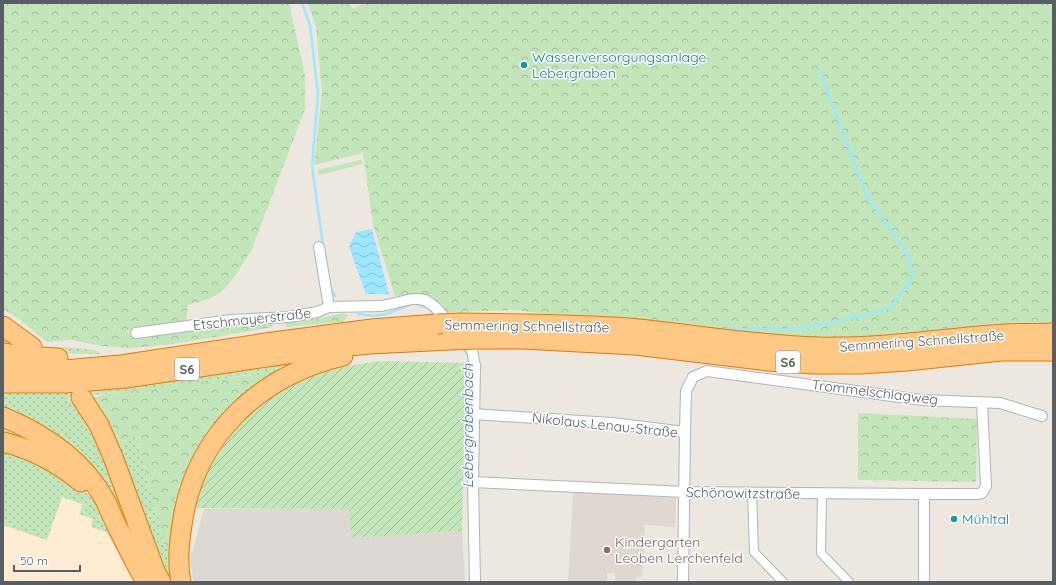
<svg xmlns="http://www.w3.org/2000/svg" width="1056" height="585" font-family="Quicksand,sans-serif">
<defs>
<pattern id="grass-dots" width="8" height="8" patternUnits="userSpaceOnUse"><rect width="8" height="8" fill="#c2e6ba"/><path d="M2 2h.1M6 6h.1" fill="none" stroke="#a0be9b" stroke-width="1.8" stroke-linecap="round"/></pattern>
<pattern id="forest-crowns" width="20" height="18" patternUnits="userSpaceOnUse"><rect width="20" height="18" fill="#c2e6ba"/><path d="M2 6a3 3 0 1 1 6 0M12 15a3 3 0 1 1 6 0" fill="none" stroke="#a0be9b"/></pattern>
<pattern id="garden-furrows" width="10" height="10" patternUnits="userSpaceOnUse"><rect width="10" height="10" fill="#c2e6ba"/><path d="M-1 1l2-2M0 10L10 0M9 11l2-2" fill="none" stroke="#a0be9b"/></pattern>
<pattern id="water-waves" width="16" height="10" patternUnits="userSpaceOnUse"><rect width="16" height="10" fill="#9de7ff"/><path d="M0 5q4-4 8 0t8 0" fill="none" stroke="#83bed2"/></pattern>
</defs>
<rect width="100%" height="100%" fill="#ece7df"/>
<polygon fill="#ffecd2" points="62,497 83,505 93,519 91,527 106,532 135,582 3,582 3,525 47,540"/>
<polygon fill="#dcd9d4" points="204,509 349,509 351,538 462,531 465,582 194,582 190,561"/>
<polygon fill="#ded8d0" points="573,492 676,498 675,527 645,525 642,577 636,577 635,582 615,582 615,573 607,573 607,582 568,582"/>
<g fill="url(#grass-dots)">
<polygon points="3,336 26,348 61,347 80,348 97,351 101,354 50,353 3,348"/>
<path d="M305,359L209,442L178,582H165L88,397H98L96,402L110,421L122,449L129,434L137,439L165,548L168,546L174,499L199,443L218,414L240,393L263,378V371C229,379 193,383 157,388C128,391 99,395 69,397L68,404L71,398H76L83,408L140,545L119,515L3,413V391Z"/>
<polygon points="3,446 77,484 88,494 105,516 130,572 106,532 91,527 93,519 79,514 83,504 62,497 47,540 3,525"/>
</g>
<g fill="url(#forest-crowns)">
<path d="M3,3H289L305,75V109L251,251C242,264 232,283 221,292C212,299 199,302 188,305L186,322L126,331L134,339L239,324L272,323L273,327L173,344L132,348L101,346L72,340L47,342L19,319L3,309Z"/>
<polygon points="308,3 348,3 353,8 367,3 1053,3 1053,325 802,342 572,318 517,310 451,312 395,296 373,224 363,153 314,165 322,92 316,27"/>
<polygon points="343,313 348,315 343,322 286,327 286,322 316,319"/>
<polygon points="263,371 263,378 240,393 218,414 199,443 174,499 168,547 165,548 137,439 129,435 122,449 110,421 96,401 100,395 244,376"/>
<polygon points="858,413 977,419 976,482 858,480"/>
<polygon points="3,427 35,440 3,433"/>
</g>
<path fill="url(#garden-furrows)" d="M384,361L466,363L462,531L351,538L349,509L196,508C197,501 197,491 200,484C204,473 213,463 219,453C222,447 226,441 230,435C233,430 238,426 242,422C279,383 332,365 384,361Z"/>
<polygon fill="#c2e6ba" points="361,160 362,164 319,175 318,170"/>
<polygon fill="url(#water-waves)" points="372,229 389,294 366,294 349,247 356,232"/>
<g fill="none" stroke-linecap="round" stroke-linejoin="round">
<g stroke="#9de7ff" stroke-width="2.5">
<polyline points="302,3 310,25 318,94 312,166 323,245"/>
<polyline points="331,288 335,296"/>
<polyline points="417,304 428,308 435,316"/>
<polyline points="358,314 373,316 386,314 412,304"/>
<polyline points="726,329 800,329 855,317 890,308 912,279 908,256 866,194 820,71"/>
<polyline points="462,347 468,355 470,376"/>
<polyline points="468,476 469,441"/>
</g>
<defs>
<g id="pedestrian">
<polyline points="752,492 754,552 783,582"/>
<polyline points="822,494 821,553 849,582"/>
</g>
<g id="minor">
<polyline points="319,247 329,307"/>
<polyline points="136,333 231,320 289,317 317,312 329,307 382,306 412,299 418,299 425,300 434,306 451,324"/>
<polyline points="464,339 472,350 475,366 473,482 475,582"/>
<polyline points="473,414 612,423 685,432 683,582"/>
<polyline points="685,432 686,391 693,377 707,371 922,400 1000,403 1042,416"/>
<polyline points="473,482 685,492 924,494 924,582"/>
<polyline points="924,494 978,494 982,493 986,486 982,403"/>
</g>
<g id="motorway">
<path d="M462,323C517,324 573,324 628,328C691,334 754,345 818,347C881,349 942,338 1005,334C1021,333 1037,334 1053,333"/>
<polyline points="3,326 32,347"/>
<polyline points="476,339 523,339 635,345 768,361 814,364 861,364 907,361 1001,351 1053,351"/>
<polyline points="3,353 22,356 58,358"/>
<polyline points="3,370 64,370 121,365 266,343 372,329 437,324"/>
<polyline points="3,383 65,383 126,378 328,348 370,344 450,340"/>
<polyline points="81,397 99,425 113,457 155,571 161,582"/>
<path d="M3,417C44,434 83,460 105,500C110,510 114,521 119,530C128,548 136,565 146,582"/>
<path d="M3,442C32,449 58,463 81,482"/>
<path d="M181,582C177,563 179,543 182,525C194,437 258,376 343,356"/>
</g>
</defs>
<use href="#pedestrian" stroke="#b0b4b8" stroke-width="10"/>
<use href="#minor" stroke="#b0b4b8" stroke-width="12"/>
<use href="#motorway" stroke="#ec7500" stroke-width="21"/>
<use href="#pedestrian" stroke="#fff" stroke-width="8"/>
<use href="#minor" stroke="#fff" stroke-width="10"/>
<use href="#motorway" stroke="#ffc884" stroke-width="19"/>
<defs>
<g id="motorway-bridge">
<polyline points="437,324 462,323"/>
<polyline points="450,340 476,339"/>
</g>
</defs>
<use href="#motorway-bridge" stroke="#ec7500" stroke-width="21" stroke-linecap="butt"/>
<use href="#motorway-bridge" stroke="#ffc884" stroke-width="19"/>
</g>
<g fill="#0f9aa8" stroke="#fff" stroke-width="1.5">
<circle cx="524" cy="65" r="4"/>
<circle cx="954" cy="519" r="4"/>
</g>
<circle fill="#8d6e63" stroke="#fff" stroke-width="1.5" cx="607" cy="550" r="4"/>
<g text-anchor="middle" stroke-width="3" stroke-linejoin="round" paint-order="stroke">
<g fill="#fff" stroke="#8a8e90" stroke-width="1">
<rect x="776" y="351" width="24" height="22" rx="3"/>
<rect x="175" y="358" width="24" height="22" rx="3"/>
</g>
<g font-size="13" font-weight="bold" fill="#585e61">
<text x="788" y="367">S6</text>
<text x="187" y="374">S6</text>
</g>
<g font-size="14" fill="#0d838f" stroke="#fff" text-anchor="start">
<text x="532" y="62">Wasserversorgungsanlage<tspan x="532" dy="16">Lebergraben</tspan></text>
<text x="962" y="524">Mühltal</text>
</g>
<g font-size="14" fill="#585e61" stroke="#fff">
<text transform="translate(252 319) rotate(-6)" y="5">Etschmayerstraße</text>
<text transform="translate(527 326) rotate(1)" y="5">Semmering Schnellstraße</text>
<text transform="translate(922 341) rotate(-4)" y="5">Semmering Schnellstraße</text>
<text transform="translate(875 392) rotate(7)" y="5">Trommelschlagweg</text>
<text transform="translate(605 425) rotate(6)" y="5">Nikolaus Lenau-Straße</text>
<text transform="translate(743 493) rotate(1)" y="5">Schönowitzstraße</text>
</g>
<g font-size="14" fill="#785e54" stroke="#fff" text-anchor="start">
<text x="615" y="547">Kindergarten<tspan x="615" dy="16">Leoben Lerchenfeld</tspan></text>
</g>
<g font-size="15" font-style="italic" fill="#337ea2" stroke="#fff">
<text transform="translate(468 426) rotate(-90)" y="5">Lebergrabenbach</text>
</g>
</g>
<rect width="1056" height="585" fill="none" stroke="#585e61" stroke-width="8"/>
<path d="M14 565v6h66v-6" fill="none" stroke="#585e61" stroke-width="2"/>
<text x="20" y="565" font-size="12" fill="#585e61" stroke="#ffffff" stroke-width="3" paint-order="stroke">50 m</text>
</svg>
